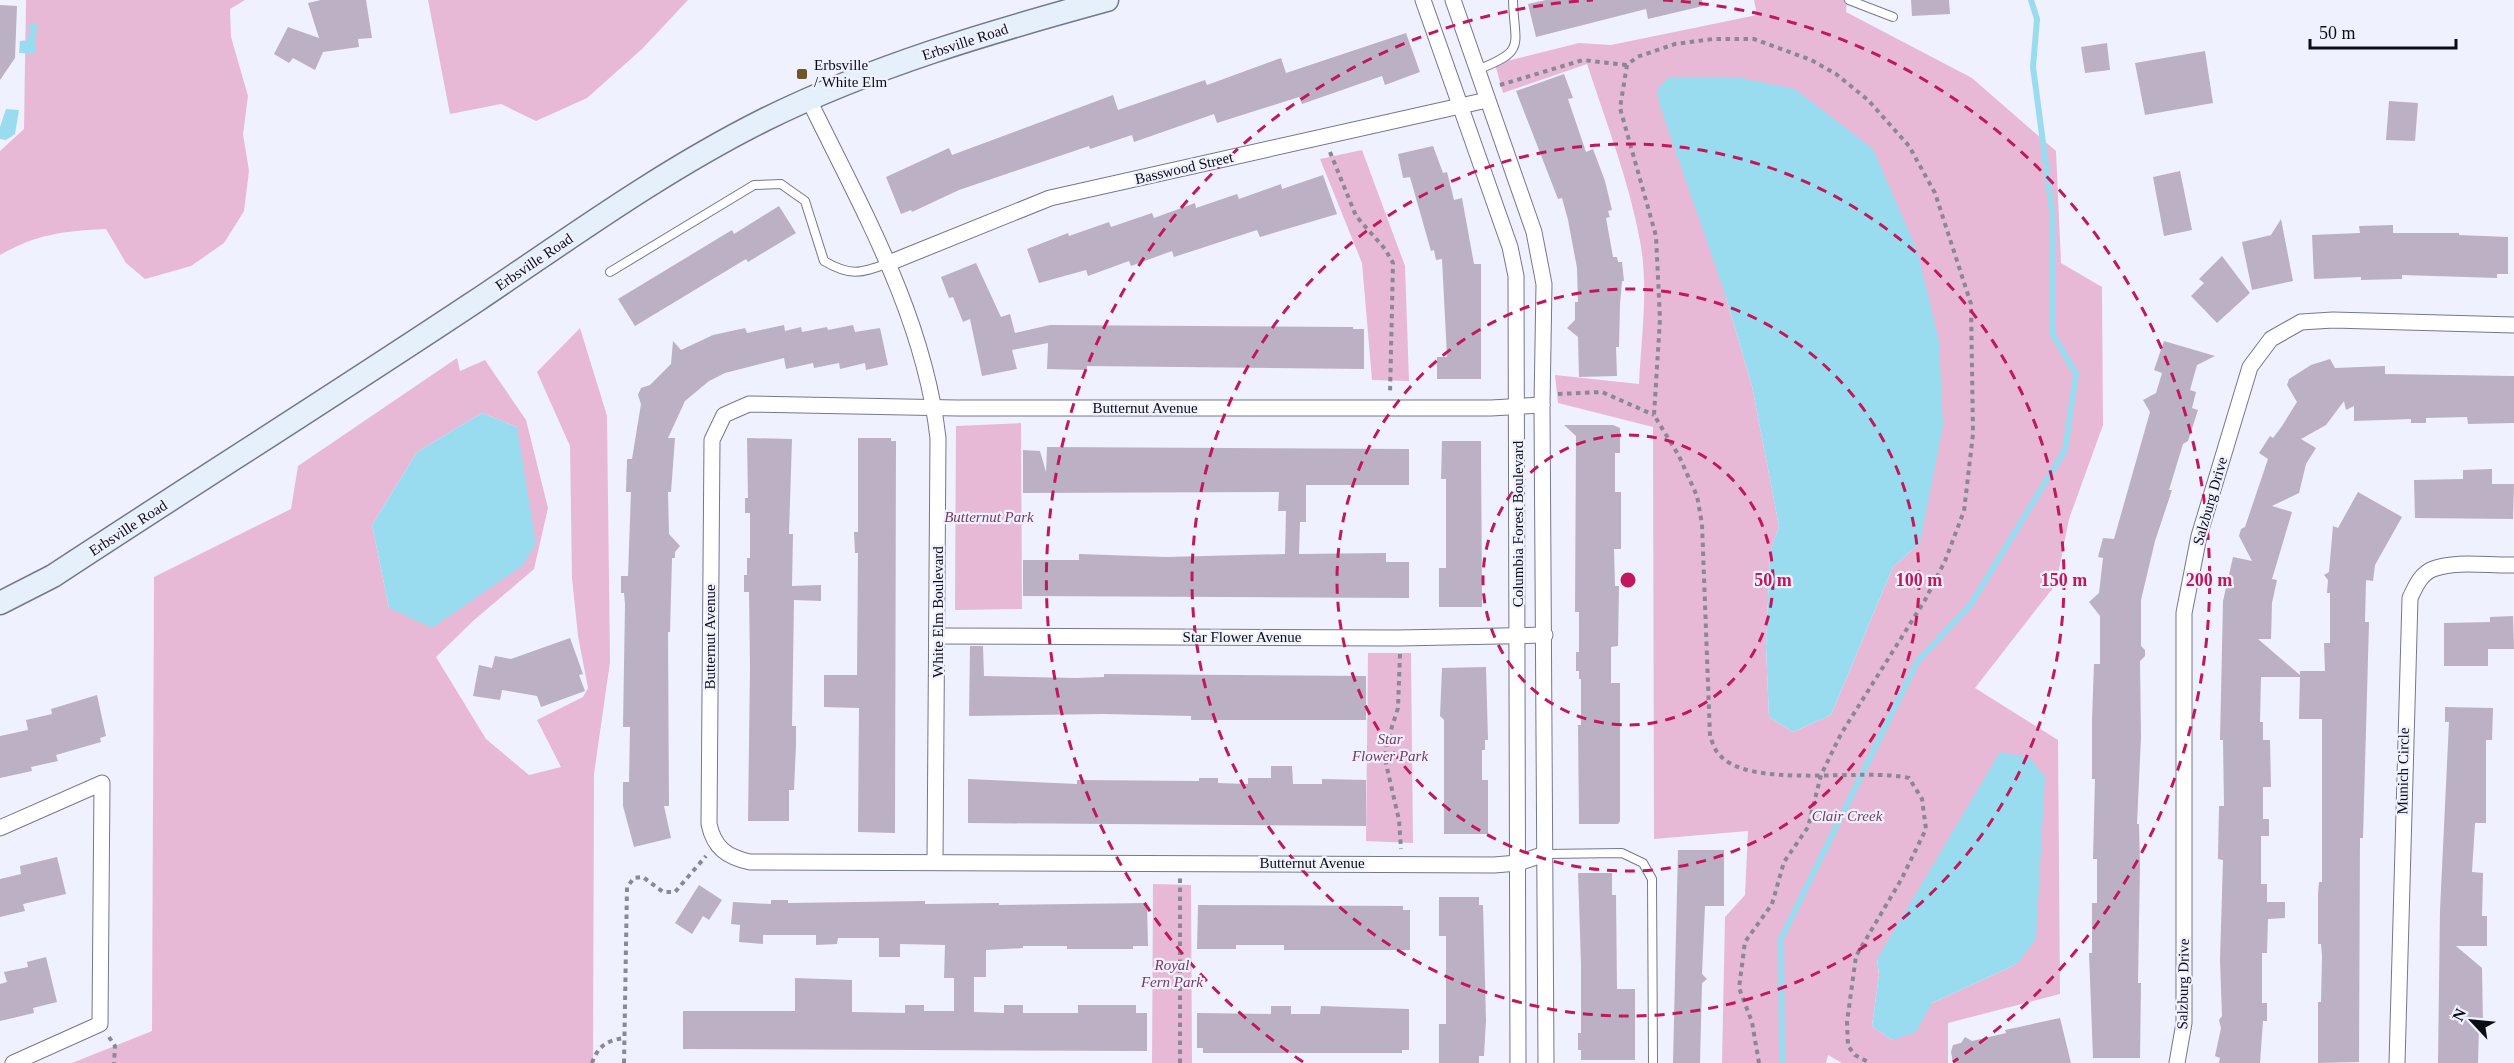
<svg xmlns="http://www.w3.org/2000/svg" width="2514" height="1063" font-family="'Times New Roman',serif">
<rect width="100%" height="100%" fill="#eff1ff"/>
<g fill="#e8b9d6" fill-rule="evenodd">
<path d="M26,0H245L230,9L231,37L248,96L243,134L249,171L244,211L224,243L191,266L145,279L126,263L106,229C64,231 37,234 0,255V151L24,129Z"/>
<polygon points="428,0 688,0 642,49 587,98 536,121 501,104 450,114"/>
<path d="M1754,0H1847L1846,12L1972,78L2056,151L2061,263L2102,287L2103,425L2069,519L2056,584L1975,688L2058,740L2060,994L1948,1023V1063H1842L1828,1055L1826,1063H1722L1725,917L1745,895L1748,831L1654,839L1653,427L1558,403L1555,375L1639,384C1641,338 1649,288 1640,241C1629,181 1606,122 1587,64L1503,93L1495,64L1579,43L1611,45L1757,15ZM1725,294L1920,543L1893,567L1831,715L1793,732L1769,717L1766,647L1770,553L1779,526L1752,386ZM1877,959L2017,964L1932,1003L1892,1040L1872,1026L1879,975Z"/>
<polygon points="1362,150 1405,266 1409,381 1372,380 1362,263 1320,159"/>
<path d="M580,328L607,416L610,662L594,774L593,1063H72L152,1031L154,577L291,509L298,466L457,358L460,371L485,360L526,420L548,508L534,569L473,621L436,657L486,739L529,775L561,767L537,720L583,697L588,688L578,636L572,578L570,446L537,372ZM482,413L517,427L389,608L372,525L417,452Z"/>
<polygon points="1021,423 1022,609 955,610 956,426"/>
<polygon points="1368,653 1411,653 1413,843 1366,841"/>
<polygon points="1153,884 1191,885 1192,1063 1152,1063"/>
</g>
<g fill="#9adcef">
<polygon points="30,23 37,24 35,54 19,53 20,41 28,40"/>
<polygon points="1737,77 1795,89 1873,149 1917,250 1939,341 1943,426 1920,543 1893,567 1831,715 1793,732 1769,717 1766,647 1770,553 1779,526 1752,386 1725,294 1660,106 1657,90 1668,78"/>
<polygon points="6,109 19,110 15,134 6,140 0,139 0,127"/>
<polygon points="482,413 517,427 536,544 522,566 432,628 389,608 372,525 417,452"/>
<polygon points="2000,752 2030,758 2045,777 2036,939 2017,964 1932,1003 1916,1032 1892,1040 1872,1026 1879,975 1877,959"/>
</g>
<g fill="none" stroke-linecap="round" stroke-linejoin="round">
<polyline stroke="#9adcef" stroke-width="6" points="1782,1063 1781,939 1917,662 1971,604 2065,450 2076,374 2052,333 2052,211 2033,67 2037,19 2031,0"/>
</g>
<g fill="#bcb0c5">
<polygon points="321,0 366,0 372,38 358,39 359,47 323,52 315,70 293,58 289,63 274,54 288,27 319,38 308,3"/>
<polygon points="1546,0 1702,0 1703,6 1648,19 1646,9 1536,37 1528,4"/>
<polygon points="1911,0 1949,0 1950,14 1912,16"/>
<polygon points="0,5 17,6 15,58 0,80"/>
<polygon points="1406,33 1420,72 1385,85 1382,76 1302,104 1299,97 1217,123 1214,114 1134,142 1132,135 1090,149 1089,146 959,190 912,212 911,210 901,214 886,177 949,148 952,155 1113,95 1118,110 1205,80 1207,85 1281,58 1286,73"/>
<polygon points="2107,43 2110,70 2085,73 2081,47"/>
<polygon points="2205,51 2213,103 2145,115 2135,63"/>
<polygon points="1564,74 1573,98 1568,99 1586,152 1593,149 1605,181 1612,210 1608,211 1610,217 1606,218 1613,257 1617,257 1618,262 1622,262 1624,281 1622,281 1620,304 1619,347 1616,347 1617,376 1579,377 1578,337 1567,328 1575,320 1575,302 1578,302 1577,268 1568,220 1562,198 1558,199 1516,91"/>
<polygon points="2389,101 2418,103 2415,141 2386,140"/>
<polygon points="1433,146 1443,173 1447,172 1454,200 1462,198 1474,264 1481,264 1481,379 1437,379 1437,357 1447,357 1442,259 1436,260 1434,250 1431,251 1410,177 1403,178 1398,154"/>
<polygon points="2180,171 2192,230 2164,236 2153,177"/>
<polygon points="1323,175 1337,214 1260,237 1257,230 1174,257 1172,251 1131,266 1129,261 1088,276 1086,270 1039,283 1027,249 1068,233 1069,236 1109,222 1111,227 1152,213 1154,218 1195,203 1196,208 1237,194 1239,199 1281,184 1282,189"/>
<polygon points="779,206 796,233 748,262 746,259 635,326 618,299 732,230 734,234"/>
<polygon points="2281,219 2293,281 2252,290 2242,242 2271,235"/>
<polygon points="2393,225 2393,233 2459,233 2459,235 2508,237 2508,274 2497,274 2497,278 2402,275 2402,279 2361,280 2361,277 2314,279 2312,235 2360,233 2359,226"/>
<polygon points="2222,256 2250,293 2217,323 2191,296 2204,283 2199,279"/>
<polygon points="976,263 1001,317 1010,314 1015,333 1050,325 1353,327 1353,329 1364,329 1364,369 1087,366 1087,370 1047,369 1048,343 1012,350 1017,369 982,376 970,319 963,322 953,297 949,298 941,277"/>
<polygon points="784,325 785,331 801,327 802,332 827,327 828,330 853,325 855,332 880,328 888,365 866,370 865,363 840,369 839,363 814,368 813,363 786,369 784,358 725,373 709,381 685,401 668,438 675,438 671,492 668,492 669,534 680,546 675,552 675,558 672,558 670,632 668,632 669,806 664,806 671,838 634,847 623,806 623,782 629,782 630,727 623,727 625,604 624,593 621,593 621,576 628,576 631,492 626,492 627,459 632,459 641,404 638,395 641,388 650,385 671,364 673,341 681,350 713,335 745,328 747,333"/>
<polygon points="2164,341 2215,356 2197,365 2190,390 2196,392 2192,408 2198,410 2188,441 2183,444 2169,490 2172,490 2155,541 2141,600 2141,646 2145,650 2145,656 2140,661 2141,737 2137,824 2139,824 2140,864 2138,983 2141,983 2140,1058 2093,1058 2089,953 2092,953 2092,903 2097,903 2097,859 2093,859 2095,779 2092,779 2092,720 2094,664 2100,664 2100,616 2089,602 2099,593 2103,558 2098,557 2103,538 2114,539 2150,412 2143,400 2156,393 2162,373 2154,370"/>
<polygon points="2330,359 2335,368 2385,366 2385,374 2514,376 2514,423 2468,424 2467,417 2426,418 2426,423 2411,423 2411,419 2354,421 2354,406 2346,410 2344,401 2326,425 2301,439 2316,448 2306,464 2299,493 2272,506 2292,512 2272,579 2277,580 2272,603 2271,639 2258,639 2300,675 2300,671 2325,671 2324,643 2330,643 2330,593 2327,593 2328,580 2324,575 2329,572 2333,526 2338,528 2358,492 2402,517 2375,565 2373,581 2366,580 2365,622 2369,622 2363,838 2360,838 2359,1062 2318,1063 2318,1002 2321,1002 2322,956 2321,944 2318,944 2318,894 2319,882 2322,882 2322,719 2299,719 2300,677 2261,677 2260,722 2263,722 2263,740 2270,740 2271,787 2263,787 2263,819 2269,819 2269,836 2261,836 2261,884 2267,884 2267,902 2285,902 2285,918 2268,919 2267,953 2262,953 2262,1003 2267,1003 2267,1021 2263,1021 2260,1063 2219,1063 2220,1058 2215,1056 2221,1028 2219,1020 2222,1016 2220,960 2223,860 2218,859 2219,806 2224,806 2223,740 2220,740 2223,601 2233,557 2252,561 2239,536 2241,529 2245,527 2268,459 2259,453 2270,436 2273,438 2282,426 2297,402 2287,385 2289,379 2311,365"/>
<polygon points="1564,425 1613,425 1620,428 1620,453 1615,453 1615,492 1621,492 1621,549 1614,549 1615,586 1619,586 1618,646 1611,647 1611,683 1620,683 1620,821 1618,824 1579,824 1578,725 1581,725 1581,679 1579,679 1579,671 1576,671 1576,652 1579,652 1579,612 1575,612 1576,436"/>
<polygon points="747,438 792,439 789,534 793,534 792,586 821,585 821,601 794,600 792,726 796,726 796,745 794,790 789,790 789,821 748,821 750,667 749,592 744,592 744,575 747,575 747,558 750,558 750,513 745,513 745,498 748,498"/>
<polygon points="858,438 891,438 891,441 896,441 895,833 858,832 859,708 824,707 824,675 857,675 858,553 855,553 854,532 858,532"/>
<polygon points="1442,441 1481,441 1482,607 1439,607 1439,568 1446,568 1446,479 1441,479"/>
<polygon points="1047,447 1409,449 1409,485 1306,485 1306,522 1300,522 1299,554 1386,553 1386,562 1409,562 1409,598 1023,596 1023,560 1079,560 1079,554 1166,557 1285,554 1286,511 1278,511 1279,492 1023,493 1023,450 1040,451 1046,472"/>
<polygon points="2492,469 2492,484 2514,484 2513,519 2415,518 2414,480 2463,479 2463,470"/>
<polygon points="2513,616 2514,649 2488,649 2488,666 2444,666 2444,623 2490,622 2490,617"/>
<polygon points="570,638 583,674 579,675 585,691 541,707 537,696 502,690 500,700 473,696 479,665 492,668 495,656 511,659"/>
<polygon points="970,646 983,646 984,676 1076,678 1104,677 1104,674 1366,676 1366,720 1191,720 1191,716 1104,714 969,716"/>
<polygon points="1486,667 1488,740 1485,740 1485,750 1482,750 1482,780 1488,780 1488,834 1444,834 1444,720 1440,716 1442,668"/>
<polygon points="97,695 106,736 100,738 101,742 56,755 58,761 31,767 32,771 0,778 0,736 28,730 26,720 52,714 51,709"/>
<polygon points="2445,707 2493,708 2492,740 2486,740 2486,823 2475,823 2472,872 2483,873 2482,916 2487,916 2487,946 2456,946 2482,968 2483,1026 2479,1026 2478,1063 2438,1063 2440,910 2449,722 2445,722"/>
<polygon points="1271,766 1292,766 1293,784 1322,784 1322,779 1366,780 1366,826 968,823 968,779 1077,784 1077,780 1199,781 1199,778 1218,778 1218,783 1248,784 1248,778 1271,778"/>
<polygon points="1678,850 1724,850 1724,906 1705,906 1702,974 1707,979 1702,983 1700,1063 1673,1063"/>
<polygon points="57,857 66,894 23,904 25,911 0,917 0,879 21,874 20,866"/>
<polygon points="1578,873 1612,873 1612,895 1616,895 1617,989 1635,989 1635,1060 1581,1060 1581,1050 1578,1050 1578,1033 1581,1033 1581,964"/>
<polygon points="699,885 722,900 709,920 703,916 692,934 675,923"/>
<polygon points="1439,897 1479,897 1479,905 1483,905 1486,1020 1484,1056 1479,1056 1479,1063 1439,1063 1439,1024 1446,1024 1446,936 1439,936"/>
<polygon points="771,900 788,900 788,903 925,901 925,904 999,903 999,905 1147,903 1148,946 1133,946 1133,949 1067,949 1067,946 1023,946 1023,948 986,950 986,977 974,977 974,1012 1004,1013 1004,1005 1023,1005 1023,1013 1078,1013 1078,1005 1136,1005 1136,1013 1147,1013 1147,1051 683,1049 683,1011 795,1011 795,978 852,980 852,1012 905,1013 905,1005 924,1005 924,1011 954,1011 954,978 944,978 945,945 900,944 900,957 879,957 879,938 838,938 837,944 816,945 816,935 763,935 763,944 739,942 740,925 731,924 733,902 771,904"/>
<polygon points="1198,905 1403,906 1403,910 1410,910 1410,950 1284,950 1284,945 1236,945 1236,949 1197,949"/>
<polygon points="46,957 57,1002 33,1008 34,1013 0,1021 0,984 7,982 4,972 28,967 27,962"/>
<polygon points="1271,1006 1291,1006 1291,1014 1320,1014 1321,1006 1409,1009 1409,1050 1402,1050 1402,1053 1203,1053 1203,1048 1197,1048 1197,1013 1271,1014"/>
<polygon points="2060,1018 2071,1063 1953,1063 1951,1052 1953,1045 1961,1043 1965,1037 1972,1041 2006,1033 2005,1030"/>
</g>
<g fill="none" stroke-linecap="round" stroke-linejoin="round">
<defs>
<g id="service">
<polyline points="1849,0 1893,17"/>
<path d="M1477,70C1528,50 1514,46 1513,0"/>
<path d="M610,272L754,185L781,184L805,201L824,261C851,277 861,273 889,263"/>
<polyline points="1545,854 1622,853 1643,863 1652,879 1653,1063"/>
</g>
<g id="minor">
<polyline points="1423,0 1510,247 1516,276 1518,1063"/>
<polyline points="1453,0 1534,232 1544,284 1542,405 1546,1063"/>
<path d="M809,100C862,209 924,316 938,438L935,862"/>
<polyline points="889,263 1050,198 1487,100"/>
<path d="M1542,405L1491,408H957L749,404L724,415L712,440L709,824C714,848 727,857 750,862L1494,865L1518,863L1545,854"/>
<polyline points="938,636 1398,638 1545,635"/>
<polyline points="0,828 102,783 100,1024 13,1063"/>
<polyline points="2177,1063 2184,1023 2184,613 2199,536 2250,367 2271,339 2301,322 2333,320 2514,325"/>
<path d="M2397,1063L2410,598C2415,588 2420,574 2433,569C2456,560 2490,566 2514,565"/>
</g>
<path id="secondary" d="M0,603L53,576C193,484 336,394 476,301C570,238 662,171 764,120C873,66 990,32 1107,0"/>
</defs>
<use href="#service" stroke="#75778c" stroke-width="10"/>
<use href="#minor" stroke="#75778c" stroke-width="17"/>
<use href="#secondary" stroke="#75778c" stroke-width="25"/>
<g stroke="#888994" stroke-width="4" stroke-dasharray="4.5 4.5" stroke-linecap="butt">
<polyline points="1500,85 1583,60 1627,65"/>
<polyline points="1330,152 1356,216 1385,249 1393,263 1390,394"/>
<polyline points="1558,394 1602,392 1654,415"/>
<polyline points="1400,654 1398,708 1387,742 1385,759 1399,820 1401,849"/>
<polyline points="109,1037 115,1046 114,1063"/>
<path d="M592,1063C598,1046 607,1040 625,1038"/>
<polyline points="624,1063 627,887 634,878 643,877 663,892 675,892 706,856"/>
<polyline points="1180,1063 1180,878"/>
<path d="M1759,1063L1752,1022L1739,988L1745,942L1772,904L1784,862L1808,827L1821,775L1841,734L1925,600L1945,561L1964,511L1973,434L1971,304L1935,193L1909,146L1868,100L1836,74L1811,60L1754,39H1713L1675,44L1637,57L1627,65L1620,108L1656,236L1660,319L1654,415L1679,456L1697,496L1702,524L1710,736C1712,741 1714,749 1718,753C1746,791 1864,767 1909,778L1922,799L1926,829L1901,880L1856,956L1847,1022L1848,1046L1855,1055L1870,1063"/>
</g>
<use href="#service" stroke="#fff" stroke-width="8"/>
<use href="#minor" stroke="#fff" stroke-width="15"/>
<use href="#secondary" stroke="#e5f0fb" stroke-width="22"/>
</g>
<g fill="none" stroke="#c2185b" stroke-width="3" stroke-dasharray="10 8">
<circle cx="1628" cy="580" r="145"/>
<circle cx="1628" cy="580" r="291"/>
<circle cx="1628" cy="580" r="436"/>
<path d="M1303 1062A581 581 0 0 1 1593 0M1663 0A581 581 0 0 1 1953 1062"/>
</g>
<rect fill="#725429" stroke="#eff1ff" stroke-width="2" x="796" y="68" width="12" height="12" rx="3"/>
<g text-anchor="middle" stroke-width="4.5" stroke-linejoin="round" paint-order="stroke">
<g font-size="15" fill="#0c0d14" stroke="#eff1ff">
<text transform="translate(965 42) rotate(-18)" y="5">Erbsville Road</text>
<text transform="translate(1184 168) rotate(-13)" y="5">Basswood Street</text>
<text transform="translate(534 262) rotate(-34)" y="5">Erbsville Road</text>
<text x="1145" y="413">Butternut Avenue</text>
<text transform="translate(2210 501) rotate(-74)" y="5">Salzburg Drive</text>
<text transform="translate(1518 524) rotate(-90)" y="5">Columbia Forest Boulevard</text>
<text transform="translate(128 528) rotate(-33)" y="5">Erbsville Road</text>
<text transform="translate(938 612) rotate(-90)" y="5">White Elm Boulevard</text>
<text transform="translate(710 637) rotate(-90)" y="5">Butternut Avenue</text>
<text x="1242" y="642">Star Flower Avenue</text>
<text transform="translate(2403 771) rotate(-89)" y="5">Munich Circle</text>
<text x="1312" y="868">Butternut Avenue</text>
<text transform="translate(2183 984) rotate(-89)" y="5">Salzburg Drive</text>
</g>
<g font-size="15" fill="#0c0d14" stroke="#eff1ff" text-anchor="start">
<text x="814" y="70">Erbsville<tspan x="814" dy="17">/ White Elm</tspan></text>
</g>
<g font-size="15" font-style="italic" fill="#773962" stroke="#eff1ff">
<text x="989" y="522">Butternut Park</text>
<text x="1390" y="744">Star<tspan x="1390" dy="17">Flower Park</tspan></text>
<text x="1847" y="821">Clair Creek</text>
<text x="1172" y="970">Royal<tspan x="1172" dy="17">Fern Park</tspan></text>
</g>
</g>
<circle cx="1628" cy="580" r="9" fill="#c2185b" stroke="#eff1ff" stroke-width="3"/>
<g font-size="18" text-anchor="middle" font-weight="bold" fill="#c2185b" stroke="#eff1ff" stroke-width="4.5" stroke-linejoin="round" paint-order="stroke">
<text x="1773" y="586">50 m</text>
<text x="1919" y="586">100 m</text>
<text x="2064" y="586">150 m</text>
<text x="2209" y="586">200 m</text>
</g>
<g transform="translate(2472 1021) rotate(296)" stroke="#eff1ff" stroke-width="4.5" paint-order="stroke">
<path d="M0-4.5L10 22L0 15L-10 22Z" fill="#0c0d14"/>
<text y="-9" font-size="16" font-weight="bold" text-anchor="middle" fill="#0c0d14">N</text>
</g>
<path d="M2310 39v9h146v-9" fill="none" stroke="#0c0d14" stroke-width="3"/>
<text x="2319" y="39" font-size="18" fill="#0c0d14" stroke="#eff1ff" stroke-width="4.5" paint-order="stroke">50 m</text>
</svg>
